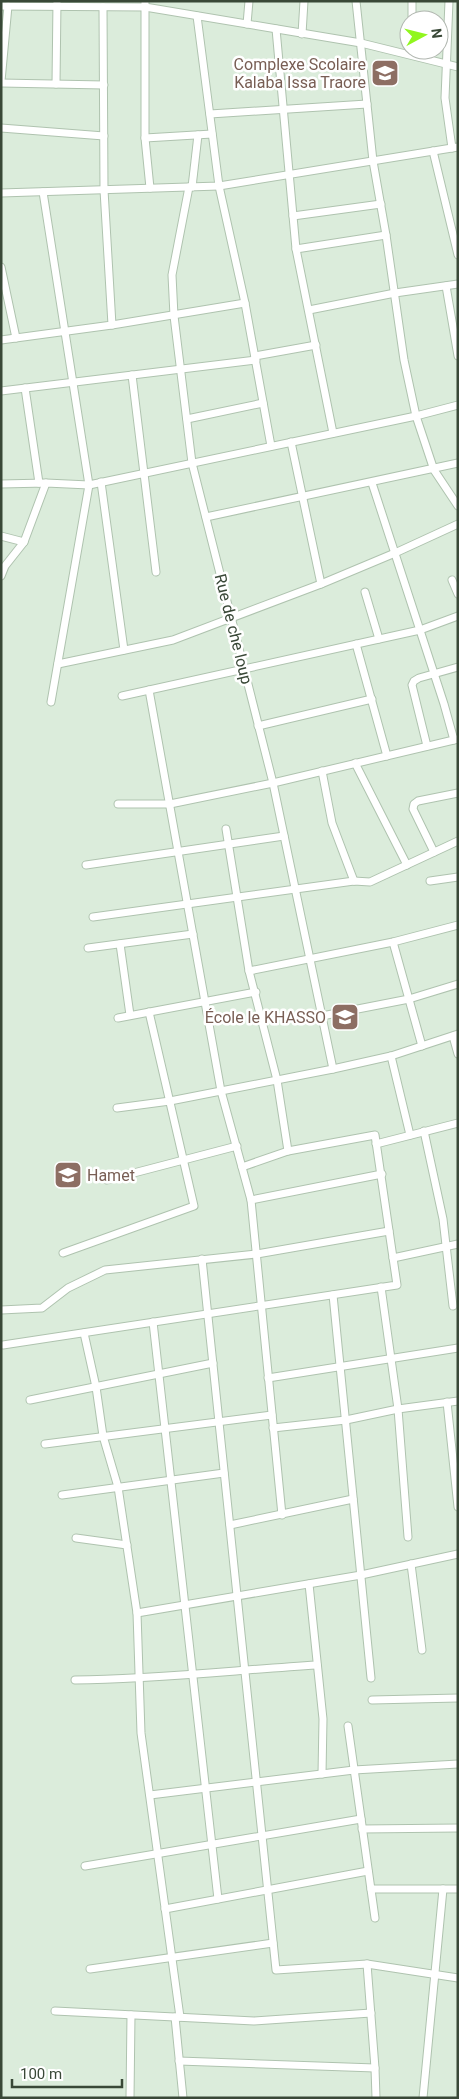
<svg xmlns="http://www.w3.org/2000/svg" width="459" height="2099" font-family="Roboto,sans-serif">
<rect width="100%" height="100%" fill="#e9f4e9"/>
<path fill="#dbecdb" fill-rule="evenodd" d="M1,1H458V2098H1ZM409,20H439V50H409Z"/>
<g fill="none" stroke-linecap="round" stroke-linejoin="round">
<defs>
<g id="minor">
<polyline points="145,1 145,138 150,188"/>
<polyline points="356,1 373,161 386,235 404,360 416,416 434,470 458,506"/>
<polyline points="412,1 412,20"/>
<polyline points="449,1 445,98 452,148"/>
<polyline points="1,6 145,7 361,43 458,67"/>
<polyline points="197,16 219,186 245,303 271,446"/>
<polyline points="247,24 249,1"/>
<polyline points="276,29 296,249 333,433"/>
<polyline points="302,34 304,1"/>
<polyline points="1,81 8,6"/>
<polyline points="1,83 104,85"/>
<polyline points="56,84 57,1"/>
<polyline points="210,114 367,104"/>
<polyline points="1,128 104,136"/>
<polyline points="145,138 212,134"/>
<polyline points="433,151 458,255"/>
<polyline points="189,187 172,275 174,316 192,463 273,783 333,1069"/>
<polyline points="192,187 198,135"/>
<polyline points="43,192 89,485 51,702"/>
<polyline points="1,193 219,186 458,147"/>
<polyline points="293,216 381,204"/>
<polyline points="296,249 386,235"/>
<polyline points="1,267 16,338"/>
<polyline points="446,286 458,356"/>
<polyline points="309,310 395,293 458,284"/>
<polyline points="112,325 245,303"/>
<polyline points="1,340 112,325 104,190 103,7"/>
<polyline points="255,356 316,345"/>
<polyline points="132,375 156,572"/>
<polyline points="25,388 39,483"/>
<polyline points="1,391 256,360"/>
<polyline points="187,419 263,403"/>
<polyline points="291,442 321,584"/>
<polyline points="101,482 124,650"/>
<polyline points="372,483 444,704 454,740"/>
<polyline points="1,484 46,483 89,485 416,416 458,405"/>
<polyline points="206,517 458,463"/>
<polyline points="1,536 24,542"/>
<polyline points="1,576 5,566 24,542 46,483"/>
<polyline points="452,580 458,594"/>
<polyline points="365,592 379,639"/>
<polyline points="356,644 387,756"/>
<polyline points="58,664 173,640 321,584 395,553 458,524"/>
<polyline points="149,690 221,1091 251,1200 282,1515"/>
<polyline points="122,696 420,630 458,616"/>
<polyline points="258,726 372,699"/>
<polyline points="427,746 412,685 414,681 419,678 458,667"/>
<polyline points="355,763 407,865"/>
<polyline points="322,771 332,823 354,881"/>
<polyline points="118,804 170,804 273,783 458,739"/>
<polyline points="226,829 249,971 277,1080 288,1151"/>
<polyline points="434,852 413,809 414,804 418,801 458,793"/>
<polyline points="86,865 284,836"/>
<polyline points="430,881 458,877"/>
<polyline points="93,917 354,881 370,882 458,841"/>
<polyline points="393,942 422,1046"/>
<polyline points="120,944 130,1015"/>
<polyline points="88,948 193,934"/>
<polyline points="249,971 393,942 458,925"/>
<polyline points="322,1016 409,999 458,984"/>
<polyline points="118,1018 256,992"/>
<polyline points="453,1036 458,1054"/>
<polyline points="391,1056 410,1135"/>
<polyline points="117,1108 170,1101 333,1069 391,1056 458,1034"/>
<polyline points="424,1131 443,1219 453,1306"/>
<polyline points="376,1144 458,1123"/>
<polyline points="107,1180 237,1146"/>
<polyline points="251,1200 382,1174"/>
<polyline points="63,1253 194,1206 149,1012"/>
<polyline points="393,1258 458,1244"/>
<polyline points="202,1259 276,1970 367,1964 458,1978"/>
<polyline points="381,1287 398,1409 408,1537"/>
<polyline points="333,1295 371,1678"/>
<polyline points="1,1310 42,1308 68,1288 105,1270 257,1254 389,1231"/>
<polyline points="153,1322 218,1899"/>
<polyline points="84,1333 96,1387 103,1436 118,1487 137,1613 141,1733 180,2017"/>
<polyline points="3,1345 397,1285 375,1135 288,1151 242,1167"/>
<polyline points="268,1378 458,1348"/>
<polyline points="30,1400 213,1363"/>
<polyline points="447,1402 458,1507"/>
<polyline points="273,1428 346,1420 398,1409 458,1401"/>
<polyline points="45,1444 272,1415"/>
<polyline points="62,1495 224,1473"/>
<polyline points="230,1525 353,1499"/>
<polyline points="76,1538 127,1545"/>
<polyline points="411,1564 422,1650"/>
<polyline points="309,1584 323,1719 322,1774"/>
<polyline points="137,1613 361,1575 458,1554"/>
<path d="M75,1680C156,1679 236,1670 317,1665"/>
<polyline points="372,1700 458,1698"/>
<polyline points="348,1726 375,1918"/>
<polyline points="150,1795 354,1770 458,1764"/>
<polyline points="362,1829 458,1828"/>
<polyline points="85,1866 361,1819"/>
<polyline points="371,1889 458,1889"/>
<polyline points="165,1909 368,1871"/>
<polyline points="367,1964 375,2068 376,2098"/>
<polyline points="90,1969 273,1943"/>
<polyline points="55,2011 254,2021 371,2013"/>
<polyline points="175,2017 183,2098"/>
<polyline points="179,2061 375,2068"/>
<polyline points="130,2098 131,2015"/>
<polyline points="423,2098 443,1889"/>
</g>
</defs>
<use href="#minor" stroke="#afc3af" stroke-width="9"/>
<use href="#minor" stroke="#fff" stroke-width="7"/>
</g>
<defs>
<symbol id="school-square" viewBox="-11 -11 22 22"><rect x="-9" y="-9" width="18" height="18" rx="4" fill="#8d6e63" stroke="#fff"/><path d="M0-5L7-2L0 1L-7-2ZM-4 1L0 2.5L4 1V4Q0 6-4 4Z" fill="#fff"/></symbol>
</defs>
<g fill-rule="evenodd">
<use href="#school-square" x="369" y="57" width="32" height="32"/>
<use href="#school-square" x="329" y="1001" width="32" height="32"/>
<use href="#school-square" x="52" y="1159" width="32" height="32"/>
</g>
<g text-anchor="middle" stroke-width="5" stroke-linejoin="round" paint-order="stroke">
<g font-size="16" fill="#785e54" stroke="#fff" text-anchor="end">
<text x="366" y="70">Complexe Scolaire<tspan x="366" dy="18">Kalaba Issa Traore</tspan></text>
<text x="326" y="1023">École le KHASSO</text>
<text x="87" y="1181" text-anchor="start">Hamet</text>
</g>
<g font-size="16" fill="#394837" stroke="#fff">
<text transform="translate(234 629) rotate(76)" y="6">Rue de che loup</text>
</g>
</g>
<rect width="459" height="2099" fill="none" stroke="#394837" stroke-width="5"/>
<g transform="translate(424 35) rotate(83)"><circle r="24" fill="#ffffff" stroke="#b0b6af"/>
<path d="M0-4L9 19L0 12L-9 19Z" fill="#91f61e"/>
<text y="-8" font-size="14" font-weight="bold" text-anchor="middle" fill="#394837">N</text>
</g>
<path d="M12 2079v8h110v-8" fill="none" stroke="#394837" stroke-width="2.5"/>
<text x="20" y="2079" font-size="15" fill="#394837" stroke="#ffffff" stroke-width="4" paint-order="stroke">100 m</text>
</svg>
